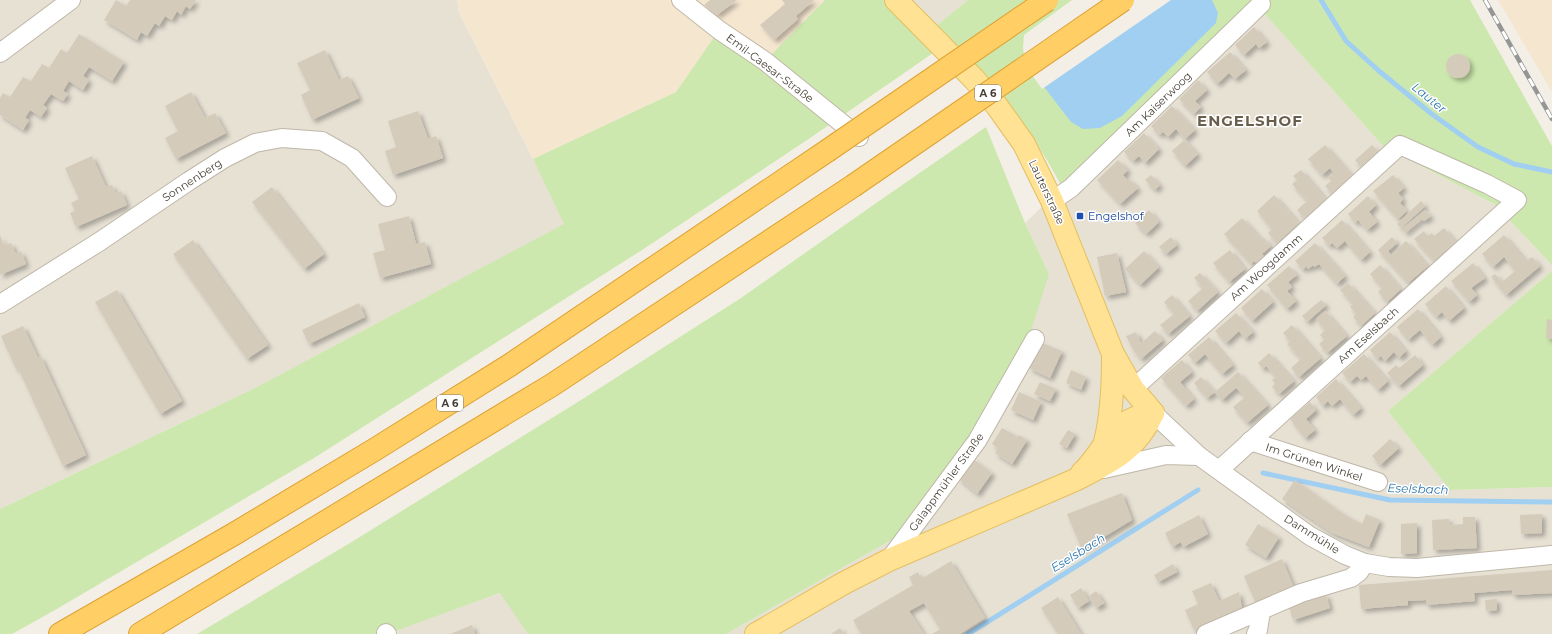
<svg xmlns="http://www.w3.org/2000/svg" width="1552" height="634" font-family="Montserrat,sans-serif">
<defs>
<filter id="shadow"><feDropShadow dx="3.5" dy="3.5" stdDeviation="2" flood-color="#0004"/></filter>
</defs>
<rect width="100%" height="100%" fill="#f3efe6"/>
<g fill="#e7e1d4">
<polygon points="0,0 457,0 459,13 533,159 565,224 251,390 0,509"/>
<polygon points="888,0 968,0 936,26"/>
<polygon points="1256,4 1383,146 1494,204 1552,265 1552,271 1388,411 1451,490 1552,487 1552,634 726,634 893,539 1049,274 1025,223"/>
<polygon points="501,593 528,634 387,634 386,633"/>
</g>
<g fill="#f5e6d0">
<polygon points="457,0 825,0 765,61 719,30 676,92 533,159 459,13"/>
<polygon points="1498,0 1552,0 1552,92"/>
</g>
<g fill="#cde8ae">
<polygon points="825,0 888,0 936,51 813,136 642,250 314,458 55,610 12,634 0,634 0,509 251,390 564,224 533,159 676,92 719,30 765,61"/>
<polygon points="968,0 1470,0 1552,146 1552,265 1494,204 1383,146 1256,4 1062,187 1047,160 1015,112 936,26"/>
<polygon points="986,127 1025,223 1049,274 1031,331 969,437 893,539 726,634 528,634 500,593 387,634 197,634 350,543 581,400 741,298 869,208"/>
<polygon points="1552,271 1552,487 1450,490 1388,411"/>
</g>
<polygon fill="#a1cff1" points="1075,0 1212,0 1218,13 1216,23 1122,116 1100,128 1083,129 1071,122 1028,66"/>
<polygon fill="#f3efe6" points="1072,0 1171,0 1042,89 1026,67 1023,48 1024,35"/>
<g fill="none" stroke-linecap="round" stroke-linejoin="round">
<g stroke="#a1cff1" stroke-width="5">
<polyline points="1321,0 1346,41 1379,71 1433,115 1478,147 1514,164 1552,172"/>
<polyline points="1263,473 1390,500 1552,502"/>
<polyline points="968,634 1198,490"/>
</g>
</g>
<g fill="#d5cbbb" filter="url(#shadow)">
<polygon points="116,0 126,6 130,0 196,0 190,9 186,6 181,15 177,11 172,20 165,16 159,26 155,23 147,36 141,32 137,40 104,20"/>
<polygon points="710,0 737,0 717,15 704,5"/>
<polygon points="782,0 814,0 796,16 790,9 798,19 774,40 760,25 785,4"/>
<polygon points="1254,27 1267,42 1259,48 1256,44 1244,55 1235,45"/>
<polygon points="79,34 124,62 112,81 89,67 83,76 89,80 83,90 69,81 63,91 68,94 63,101 51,94 43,105 47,108 41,117 30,110 25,118 29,120 23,130 0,115 0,98 3,93 10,97 23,77 31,81 42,64 49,68 61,49 67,53"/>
<polygon points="325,50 339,80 348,76 359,98 312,120 301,95 310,90 297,63"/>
<polygon points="1230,52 1246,70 1235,79 1229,73 1217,84 1207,72"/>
<circle cx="1458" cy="66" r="12"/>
<polygon points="1198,80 1207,90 1195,101 1201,107 1194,114 1179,99"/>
<polygon points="191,92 205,118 215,113 226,133 176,159 165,138 178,131 165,106"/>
<polygon points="1172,106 1195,130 1185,139 1176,129 1168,137 1163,132 1159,135 1151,126"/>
<polygon points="418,111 428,139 436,136 443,158 393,175 385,151 396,147 388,121"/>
<polygon points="1144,133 1159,149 1145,163 1139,156 1133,161 1124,152"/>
<polygon points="1184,140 1198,154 1185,166 1172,151"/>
<polygon points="1325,145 1353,177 1343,191 1340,188 1332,194 1325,186 1331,181 1328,178 1334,173 1330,168 1322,175 1308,159"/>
<polygon points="1372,145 1380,154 1363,170 1355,160"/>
<polygon points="92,156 106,187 112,185 116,193 121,191 127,205 76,227 70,213 75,211 71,203 79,199 65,168"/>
<polygon points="1118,160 1128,170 1123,175 1128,181 1129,179 1138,188 1120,204 1097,180"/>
<polygon points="1301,170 1326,199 1305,218 1297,210 1307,201 1292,184 1297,180 1293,176"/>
<polygon points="1151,175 1160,185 1155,190 1145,180"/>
<polygon points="1393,175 1404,188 1398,193 1403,199 1400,203 1407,211 1398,219 1373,191"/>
<polygon points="272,187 324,254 304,269 252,202"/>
<polygon points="1274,195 1299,223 1277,243 1268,233 1272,229 1257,211"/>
<polygon points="1368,196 1376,205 1369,212 1377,222 1367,230 1358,220 1355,223 1348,214"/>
<polygon points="1421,201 1425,206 1401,228 1397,224"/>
<polygon points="1149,210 1159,222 1146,234 1135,223"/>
<polygon points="1425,210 1431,216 1424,221 1422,219 1405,233 1402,229"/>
<polygon points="409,216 416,244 425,242 431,264 380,278 373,253 385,250 378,224"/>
<polygon points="1242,218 1262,240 1264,238 1271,246 1262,254 1267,259 1259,266 1254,261 1251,264 1224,234"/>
<polygon points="1342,220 1370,252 1361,260 1345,241 1337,248 1332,243 1329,246 1322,238"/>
<polygon points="1444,228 1456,242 1434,261 1414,239 1424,231 1428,236 1432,233 1434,236"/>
<polygon points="0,235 4,245 11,243 16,254 21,251 26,264 0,275"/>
<polygon points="1504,235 1526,261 1532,257 1540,266 1506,295 1491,277 1495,274 1502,282 1515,271 1504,257 1493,267 1482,254"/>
<polygon points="1171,237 1177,245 1166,254 1159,247"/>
<polygon points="1392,237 1397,243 1388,251 1391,255 1406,241 1428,266 1408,283 1378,250"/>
<polygon points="193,240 268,345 247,359 173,254"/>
<polygon points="1315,243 1345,276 1337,284 1319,264 1314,267 1313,265 1308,269 1306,266 1303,270 1295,261"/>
<polygon points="1230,250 1245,269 1229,282 1213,263"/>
<polygon points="1144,251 1159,267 1140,285 1125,269"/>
<polygon points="1117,253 1126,292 1105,296 1097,257"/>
<polygon points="1473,263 1485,278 1471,288 1477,295 1469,302 1451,281"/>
<polygon points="1380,265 1401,289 1387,302 1378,292 1382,288 1370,274"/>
<polygon points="1289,266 1297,275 1288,282 1292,287 1287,291 1296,301 1287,309 1267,285"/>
<polygon points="1200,273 1218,292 1197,311 1188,301 1203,288 1194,278"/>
<polygon points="1348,283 1375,313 1361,326 1353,317 1356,314 1350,307 1353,304 1340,290"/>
<polygon points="1446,286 1464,308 1449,321 1442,312 1436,317 1425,304"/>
<polygon points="1262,289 1273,302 1252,321 1241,308"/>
<polygon points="117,290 182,401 160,414 95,302"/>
<polygon points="1172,295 1190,316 1168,334 1160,325 1174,314 1164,302"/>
<polygon points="1321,300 1326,305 1307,322 1302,316"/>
<polygon points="359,303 365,317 309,344 302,330"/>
<polygon points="1418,309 1441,337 1432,345 1420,330 1408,340 1397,327"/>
<polygon points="1325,311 1347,336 1327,353 1319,344 1324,340 1320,335 1325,330 1316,319"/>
<polygon points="1236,313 1253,332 1245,339 1239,331 1226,343 1215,331"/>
<polygon points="1547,319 1552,320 1552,339 1546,338"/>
<polygon points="1292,325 1321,358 1299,377 1291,368 1301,359 1287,344 1290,341 1283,333"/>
<polygon points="23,326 38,358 41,357 86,455 63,466 18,368 16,369 1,336"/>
<polygon points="1155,331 1163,340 1141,359 1134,351 1126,336 1136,332 1141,343"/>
<polygon points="1390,332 1406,351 1399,358 1394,352 1385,361 1381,356 1377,359 1370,350"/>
<polygon points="1209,337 1233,365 1222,374 1205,354 1195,363 1188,355"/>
<polygon points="1040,342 1062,351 1050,378 1029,368"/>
<polygon points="1269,353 1294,381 1279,394 1272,387 1275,384 1272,380 1276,377 1266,366 1263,369 1258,363"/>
<polygon points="1364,354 1388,381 1378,390 1366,376 1361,380 1357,376 1350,382 1342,373"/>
<polygon points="1415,355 1423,365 1399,386 1387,373 1396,365 1399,368"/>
<polygon points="1182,360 1192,372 1180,382 1194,399 1186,406 1161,378"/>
<polygon points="1071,370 1086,377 1081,390 1066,383"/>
<polygon points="1238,372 1268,405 1247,423 1233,407 1245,397 1236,388 1222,400 1215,392"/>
<polygon points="1201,377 1215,392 1207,398 1194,383"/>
<polygon points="1336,379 1361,408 1353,415 1340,399 1332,406 1328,401 1323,406 1316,397"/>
<polygon points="1040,382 1056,389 1050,401 1034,394"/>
<polygon points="1019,392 1041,402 1033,420 1011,410"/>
<polygon points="1310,402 1316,410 1306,419 1315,430 1305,438 1290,419"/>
<polygon points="1002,428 1018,437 1019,435 1027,440 1012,464 995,453 998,448 992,444"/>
<polygon points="1068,430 1075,434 1067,448 1059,444"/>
<polygon points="1390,439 1399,448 1380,465 1372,456"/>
<polygon points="973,459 992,473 977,494 958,478"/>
<polygon points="1295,480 1345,515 1362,524 1366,514 1380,520 1369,547 1332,533 1282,499"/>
<polygon points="1122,493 1132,520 1082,550 1067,514"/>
<polygon points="1542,514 1542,533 1521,534 1520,515"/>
<polygon points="1199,515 1208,534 1183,547 1181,542 1172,547 1165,533"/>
<polygon points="1463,517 1475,517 1477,548 1433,550 1432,520 1449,519 1450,525 1463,524"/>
<polygon points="1417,523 1417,553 1401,554 1401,524"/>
<polygon points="1258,524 1279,537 1266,558 1245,545"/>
<polygon points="1282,559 1294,588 1256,604 1244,576"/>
<polygon points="951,561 985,618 960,634 932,634 940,629 924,603 909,611 924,634 861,634 853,620 913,585 909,577 918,572 921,579"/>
<polygon points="1173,564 1177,572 1158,582 1154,575"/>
<polygon points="1552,570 1552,593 1512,595 1512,590 1474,593 1475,601 1426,605 1426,600 1408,601 1408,605 1361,609 1359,585"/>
<polygon points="1211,583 1219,601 1239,592 1242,608 1194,630 1185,610 1198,604 1192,591"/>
<polygon points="1081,588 1089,601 1078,608 1070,595"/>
<polygon points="1096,591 1104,603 1096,608 1089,596"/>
<polygon points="1326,594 1330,608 1293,620 1289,607"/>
<polygon points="1058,597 1081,634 1058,634 1041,608"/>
<polygon points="1497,599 1497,610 1486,611 1485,600"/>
<polygon points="472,625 475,634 450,634"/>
<polygon points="840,628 844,634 831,634"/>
</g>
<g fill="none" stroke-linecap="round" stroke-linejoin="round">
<defs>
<g id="minor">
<polyline points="681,0 719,30 765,61 859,137"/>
<polyline points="0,53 71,0"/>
<polyline points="1052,201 1071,188 1261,4"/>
<polyline points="0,304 99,242 189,181 225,158 255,143 282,138 322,141 352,158 387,197"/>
<polyline points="1133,389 1400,145 1487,184 1517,200 1219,470"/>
<polyline points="1153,413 1199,456 1310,536 1345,555 1365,563 1389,567 1417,568 1552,555"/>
<polyline points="1250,441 1378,482"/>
<polyline points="1104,469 1166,455 1199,456"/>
<polyline points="889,560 977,441 1035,339"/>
<polyline points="386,633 387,634"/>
<polyline points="1206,634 1301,593 1351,578 1359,572 1365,563"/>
<polyline points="1256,634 1258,630 1261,611"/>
</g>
<g id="major">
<polyline points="896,0 974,79 997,106 1024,144 1052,201 1113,354 1133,389 1153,413"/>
<path d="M1105,442C1112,414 1113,386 1113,358"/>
<path d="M1082,473C1110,446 1107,421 1153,413"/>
<path d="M756,634L844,583L889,560L1075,480C1110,462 1136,451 1153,413"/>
</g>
<g id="highway">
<polyline points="60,634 234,534 374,450 510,365 827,151"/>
<polyline points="140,634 552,385 853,186"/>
</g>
</defs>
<use href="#minor" stroke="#bfb7a8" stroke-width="20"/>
<use href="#major" stroke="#e4bf62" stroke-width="24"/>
<use href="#highway" stroke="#dea234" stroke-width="24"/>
<use href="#minor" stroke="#fff" stroke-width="18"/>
<use href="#major" stroke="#ffe293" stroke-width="22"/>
<use href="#highway" stroke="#ffce65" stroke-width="22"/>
<defs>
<polyline id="rail" points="1485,0 1552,119"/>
</defs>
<use href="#rail" stroke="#959595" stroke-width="4.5"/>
<use href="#rail" stroke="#fff" stroke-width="3" stroke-dasharray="9" stroke-linecap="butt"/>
<defs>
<g id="highway-bridge">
<polyline points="827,151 1047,0"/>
<polyline points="853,186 1123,0"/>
</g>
</defs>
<use href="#highway-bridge" stroke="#dea234" stroke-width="24" stroke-linecap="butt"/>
<use href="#highway-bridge" stroke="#ffce65" stroke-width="22"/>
</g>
<rect fill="#1a4fb4" stroke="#fff" stroke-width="1.5" x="1076" y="212" width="8" height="8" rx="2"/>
<g text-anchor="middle" stroke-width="3" stroke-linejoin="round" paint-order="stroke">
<g fill="#fff" stroke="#7e7972" stroke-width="1">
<rect x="975" y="85" width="26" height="16" rx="3"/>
<rect x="437" y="395" width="26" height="16" rx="3"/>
</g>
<g font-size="10" font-weight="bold" fill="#463f35">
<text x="988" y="97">A 6</text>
<text x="450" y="407">A 6</text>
</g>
<g font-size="11" fill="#463f35" stroke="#fff">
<text transform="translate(770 68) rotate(37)" y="4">Emil-Caesar-Straße</text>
<text transform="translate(1158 104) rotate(-44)" y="4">Am Kaiserwoog</text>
<text transform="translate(192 180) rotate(-33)" y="4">Sonnenberg</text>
<text transform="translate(1047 192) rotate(65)" y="4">Lauterstraße</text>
<text transform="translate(1266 267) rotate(-42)" y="4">Am Woogdamm</text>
<text transform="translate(1368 335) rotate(-42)" y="4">Am Eselsbach</text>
<text transform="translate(1314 462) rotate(18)" y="4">Im Grünen Winkel</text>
<text transform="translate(946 482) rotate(-54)" y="4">Galappmühler Straße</text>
<text transform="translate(1312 534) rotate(32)" y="4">Dammühle</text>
</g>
<g font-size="11" fill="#164399" stroke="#fff" text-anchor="start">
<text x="1088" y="220">Engelshof</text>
</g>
<g font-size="12" font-style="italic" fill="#2d78b2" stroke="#fff">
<text transform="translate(1429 98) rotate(39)" y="4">Lauter</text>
<text transform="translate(1418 489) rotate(2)" y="4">Eselsbach</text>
<text transform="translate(1078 553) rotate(-32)" y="4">Eselsbach</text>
</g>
<g font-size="15" font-weight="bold" letter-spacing="1" fill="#695e4c" stroke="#fff">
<text x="1250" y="126">ENGELSHOF</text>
</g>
</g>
</svg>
